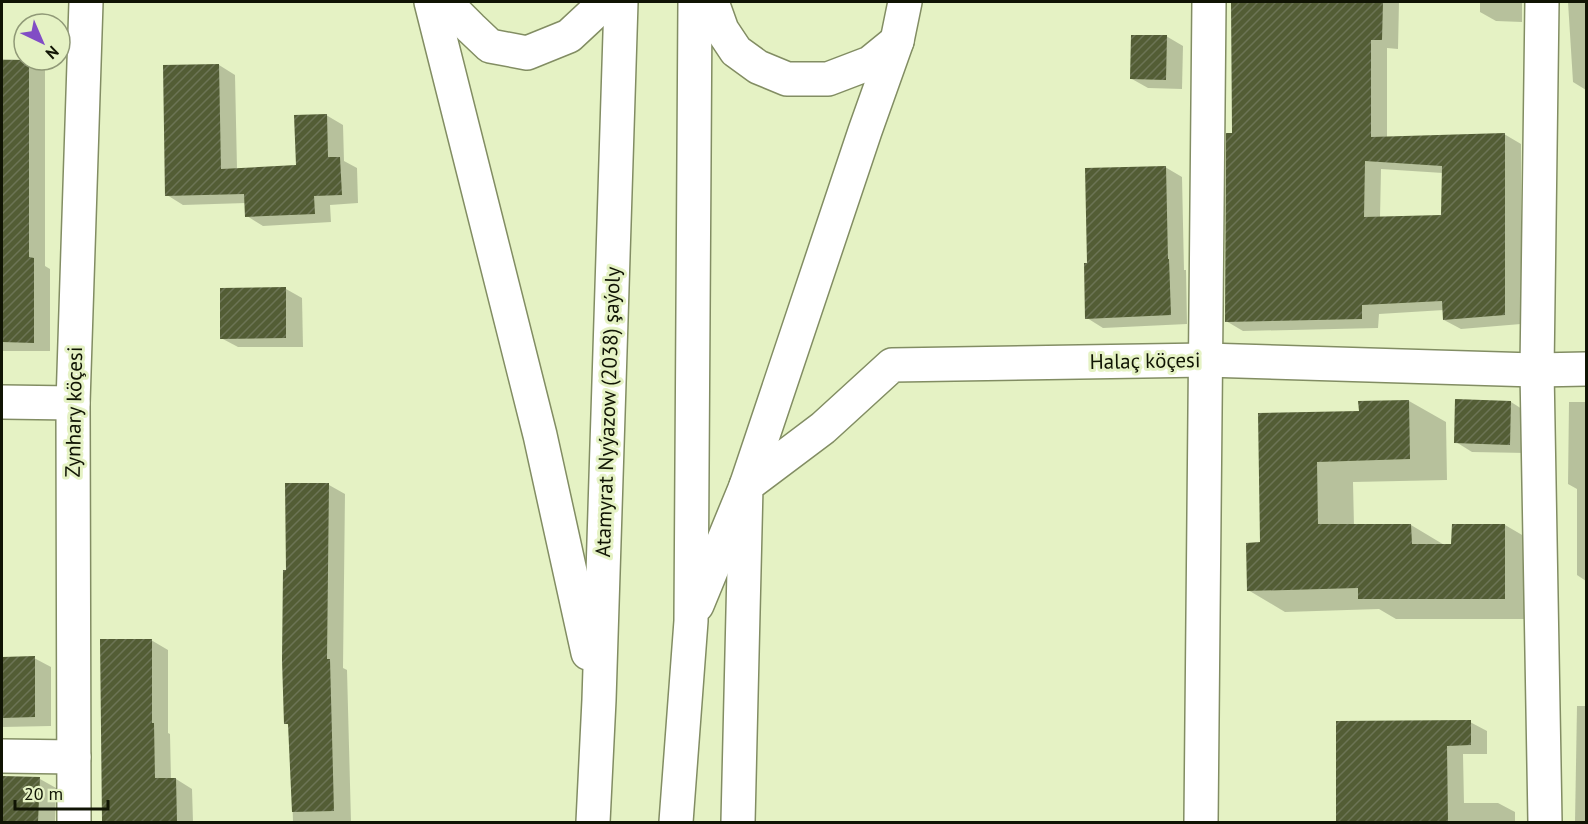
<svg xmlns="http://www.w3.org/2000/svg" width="1588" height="824" font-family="'PT Sans',sans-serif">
<defs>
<pattern id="building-hatch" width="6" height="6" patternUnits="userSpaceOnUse" patternTransform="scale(1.5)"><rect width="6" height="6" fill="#535d35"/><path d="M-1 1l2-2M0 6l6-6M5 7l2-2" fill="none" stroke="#6c7455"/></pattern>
</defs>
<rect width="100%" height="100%" fill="#e5f2c4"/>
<g fill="#0003" fill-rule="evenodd">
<path d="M1232,2H1399L1398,49L1387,48V138L1504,134L1521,144V324L1461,329L1444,320V310L1379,314L1378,328L1243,331L1226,321L1233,135ZM1381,169L1443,173L1442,217L1380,218Z"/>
<polygon points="1480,2 1522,2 1522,22 1496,21 1480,12"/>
<polygon points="1568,2 1586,2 1586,90 1573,82"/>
<polygon points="1166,36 1183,46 1182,89 1148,88 1132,79"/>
<polygon points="2,59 30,60 45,68 45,266 50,269 50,351 2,351"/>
<polygon points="219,65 235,75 237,169 297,166 326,115 343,125 344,161 357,168 358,203 330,205 331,222 263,226 247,216 246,203 183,205 167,195"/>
<polygon points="1165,167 1182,177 1184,270 1186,270 1187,324 1103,328 1087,318 1089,264"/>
<polygon points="286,289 302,298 303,347 238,347 221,338"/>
<polygon points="1409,401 1446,422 1447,480 1353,482 1354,526 1411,525 1446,546 1453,546 1505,525 1541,546 1541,619 1396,619 1379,609 1285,612 1248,590 1262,544 1259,415 1360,412"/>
<polygon points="1511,402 1527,412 1526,453 1472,452 1456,442"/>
<polygon points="1569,402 1586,402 1586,581 1577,575 1577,489 1568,484"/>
<polygon points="329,485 345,494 343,668 347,670 351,822 293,822 290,726 286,723 287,571"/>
<polygon points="151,640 168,650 168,733 170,734 171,780 176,779 192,789 193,822 104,822 102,641"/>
<polygon points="2,658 34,658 51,667 51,726 2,727"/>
<polygon points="1577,706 1586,706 1586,822 1575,822"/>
<polygon points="1337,722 1470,722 1487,731 1487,754 1463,754 1464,803 1498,803 1515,812 1515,822 1337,822"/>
<polygon points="2,777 40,779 56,788 55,822 2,822"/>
</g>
<g fill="url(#building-hatch)" fill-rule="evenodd">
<path d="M1231,2H1383L1382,40H1371V137L1505,133V315L1443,320L1442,301L1362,305V319L1225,322L1226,133H1232ZM1365,161L1442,166L1441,215L1364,217Z"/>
<polygon points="1131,35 1167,35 1166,80 1130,79"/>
<polygon points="2,60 29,60 29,257 34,258 34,343 2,342"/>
<polygon points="219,64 221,169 296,165 294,115 327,114 328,157 340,157 342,195 314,196 315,214 245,217 244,194 165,196 163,65"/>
<polygon points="1166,166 1168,259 1169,259 1171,315 1085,319 1084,263 1087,263 1085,168"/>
<polygon points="286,287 286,338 220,339 220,288"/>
<polygon points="1455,399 1511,401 1510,445 1454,443"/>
<polygon points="1409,400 1410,459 1317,462 1318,524 1411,524 1412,544 1451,544 1452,524 1505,524 1505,599 1358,599 1358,588 1247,591 1246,543 1260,542 1258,413 1359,411 1358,401"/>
<polygon points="285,483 329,483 327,659 330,659 334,811 292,812 288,724 284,724 282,660 283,570 286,570"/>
<polygon points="100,639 152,639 152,723 154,723 155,778 176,778 177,822 102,822"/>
<polygon points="35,656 35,717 2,718 2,657"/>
<polygon points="1471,720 1471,745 1447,746 1448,822 1336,822 1336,721"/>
<polygon points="2,776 40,777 38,822 2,822"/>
</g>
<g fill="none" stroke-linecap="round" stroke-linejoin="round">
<defs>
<g id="minor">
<polyline points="1542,2 1537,370 1545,822"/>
<polyline points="2,402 73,403"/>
<polyline points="2,756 74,757"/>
<polyline points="74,822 73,403 86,2"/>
<polyline points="738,822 746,486 823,428 892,365 1206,360 1537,370 1586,369"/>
<polyline points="1201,822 1209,2"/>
</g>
<g id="major">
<polyline points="431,2 540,435 588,653"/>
<polyline points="445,2 471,28 490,46 527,53 569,36 598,9 602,2"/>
<polyline points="712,2 722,30 736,51 758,67 787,79 828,79 870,63 897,41"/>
<polyline points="697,605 746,486 865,131 897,41 905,2"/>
<polyline points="593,822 599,700 621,2"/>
<polyline points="676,822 691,621 695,2"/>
</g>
</defs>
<use href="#minor" stroke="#828d63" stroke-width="36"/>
<use href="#major" stroke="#828d63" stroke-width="36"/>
<use href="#minor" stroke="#fff" stroke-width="33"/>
<use href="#major" stroke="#fff" stroke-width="33"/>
</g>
<g text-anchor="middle" stroke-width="6" stroke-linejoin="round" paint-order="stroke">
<g font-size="21" fill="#101404" stroke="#e5f2c4">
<text transform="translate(1145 361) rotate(-1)" y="7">Halaç köçesi</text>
<text transform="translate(74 412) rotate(-89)" y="7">Zynhary köçesi</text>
<text transform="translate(608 412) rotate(-88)" y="7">Atamyrat Nyýazow (2038) şaýoly</text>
</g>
</g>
<rect width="1588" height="824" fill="none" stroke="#101404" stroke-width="6"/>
<g transform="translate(42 42) rotate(136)"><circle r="28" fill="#e5f2c4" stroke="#909977" stroke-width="1.5"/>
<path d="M0-4.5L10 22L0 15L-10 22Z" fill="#814dc5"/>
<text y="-9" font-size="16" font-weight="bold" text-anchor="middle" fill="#101404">N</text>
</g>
<path d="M15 800v9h93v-9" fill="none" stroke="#101404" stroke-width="3"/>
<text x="24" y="800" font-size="18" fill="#101404" stroke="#e5f2c4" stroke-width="4.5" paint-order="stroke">20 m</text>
</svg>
